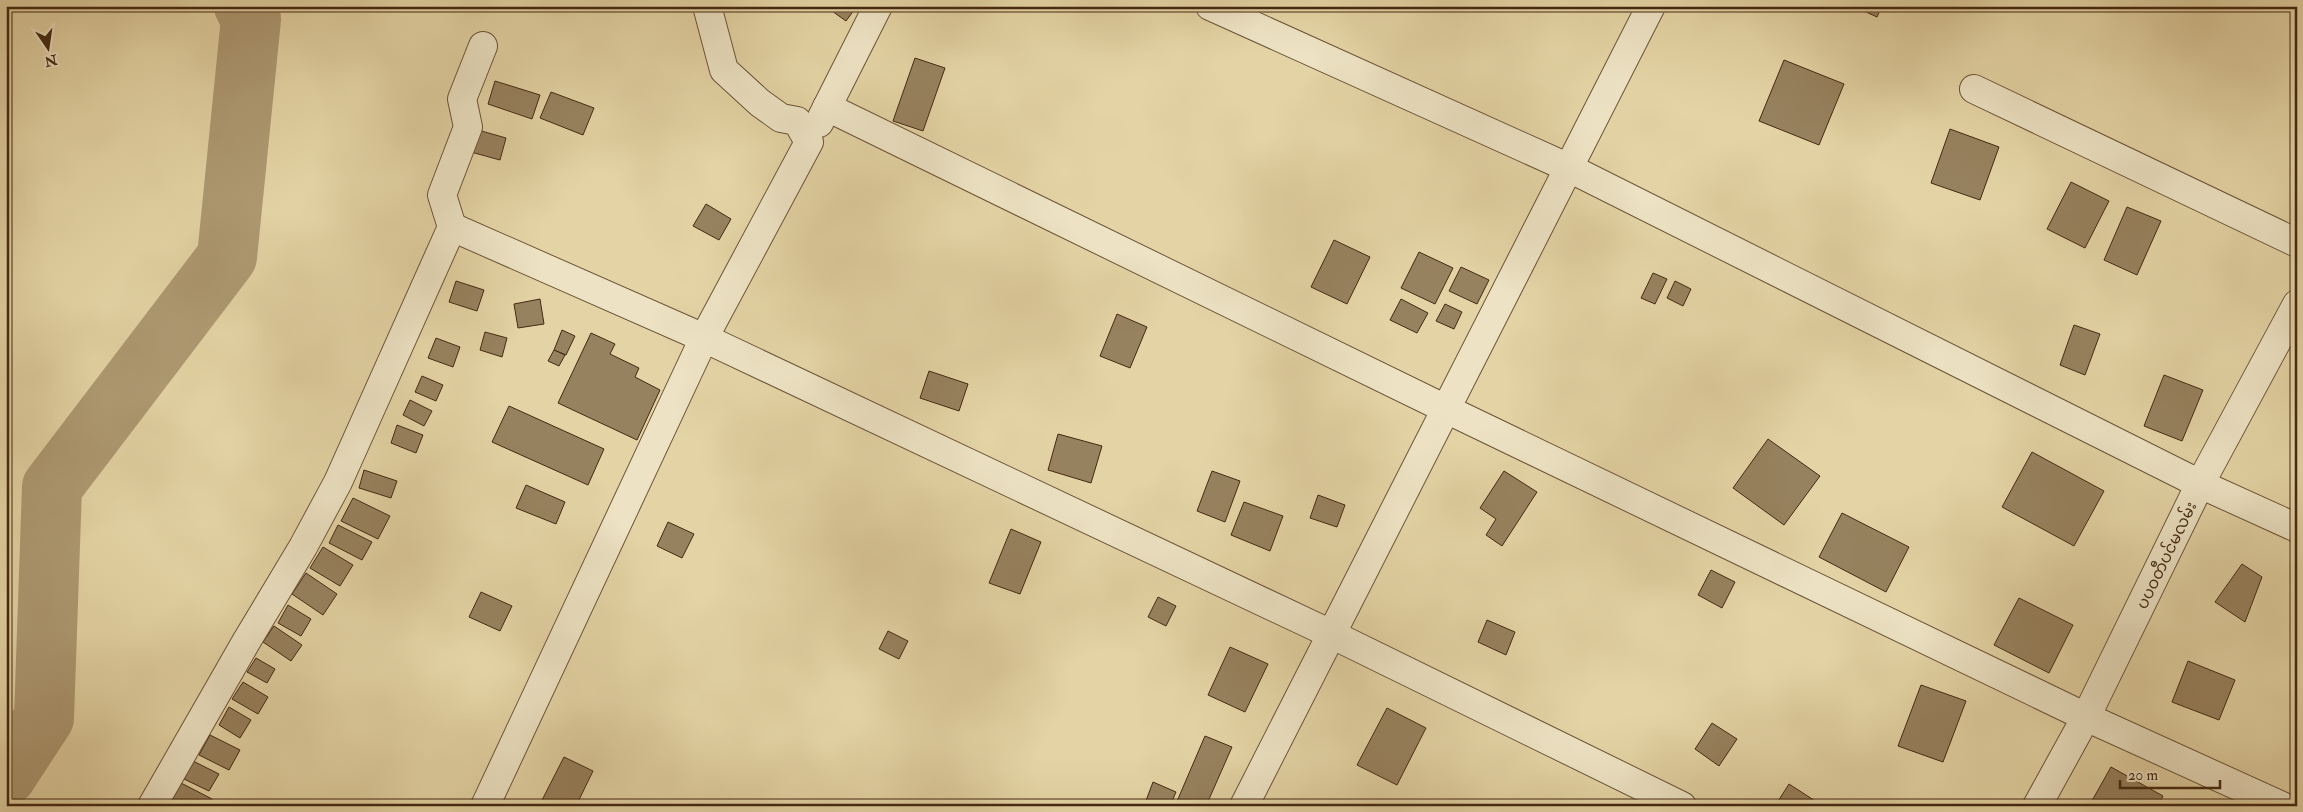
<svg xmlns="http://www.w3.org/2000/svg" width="2303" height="812" font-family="'IM FELL Double Pica','Noto Sans Myanmar',serif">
<rect width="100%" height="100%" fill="#e4d4a5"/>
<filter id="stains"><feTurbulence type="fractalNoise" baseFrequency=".004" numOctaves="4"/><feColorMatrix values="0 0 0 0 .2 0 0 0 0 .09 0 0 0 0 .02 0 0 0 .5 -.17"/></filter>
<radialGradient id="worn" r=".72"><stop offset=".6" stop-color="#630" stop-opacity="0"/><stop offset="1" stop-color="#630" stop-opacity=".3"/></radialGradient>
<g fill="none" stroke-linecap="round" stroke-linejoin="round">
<polyline stroke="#ae9a73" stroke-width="60" points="6,776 44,718 52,487 227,257 251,19 244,6"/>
</g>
<g fill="#97825f" stroke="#442913">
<polygon points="825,6 857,6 846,21"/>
<polygon points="1853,6 1882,6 1877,17"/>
<polygon points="915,58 945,68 923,131 893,121"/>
<polygon points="1784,60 1844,84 1819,145 1759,121"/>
<polygon points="495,81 540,95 532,119 488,104"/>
<polygon points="551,92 594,108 583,135 540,118"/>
<polygon points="1950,129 1999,147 1980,200 1931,183"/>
<polygon points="478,130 506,138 500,160 471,152"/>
<polygon points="2071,182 2109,201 2085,248 2047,229"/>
<polygon points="706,204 731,219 719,240 693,226"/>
<polygon points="2127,207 2161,221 2137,275 2104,260"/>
<polygon points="1334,240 1370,257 1347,304 1311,287"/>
<polygon points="1419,252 1453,268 1435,304 1401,288"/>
<polygon points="1461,267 1489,280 1477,304 1449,291"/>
<polygon points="1653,273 1667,279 1655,304 1641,298"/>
<polygon points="456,281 484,290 477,311 449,302"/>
<polygon points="1675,281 1691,289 1683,306 1667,298"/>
<polygon points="540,299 544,324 518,328 514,304"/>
<polygon points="1401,299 1428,313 1417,333 1390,320"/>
<polygon points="1445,304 1462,312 1454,329 1436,321"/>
<polygon points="1117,314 1147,327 1130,368 1100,356"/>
<polygon points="2074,325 2100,334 2085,375 2060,365"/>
<polygon points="562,330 575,336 566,355 554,350"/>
<polygon points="485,332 507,338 502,357 480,350"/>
<polygon points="591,333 615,344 610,354 639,368 635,377 660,390 637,440 558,403"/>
<polygon points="436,338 460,347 453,367 428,358"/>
<polygon points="554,350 565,355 559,366 548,361"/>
<polygon points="929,371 968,384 959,411 920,398"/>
<polygon points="2164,375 2203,390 2182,441 2144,426"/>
<polygon points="422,376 443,385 436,401 415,392"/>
<polygon points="410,400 432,411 424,426 403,415"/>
<polygon points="509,406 604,449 588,485 492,442"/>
<polygon points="397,425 423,435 416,453 391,443"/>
<polygon points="1058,434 1102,446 1091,483 1048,470"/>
<polygon points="1768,439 1820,476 1784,525 1733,488"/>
<polygon points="2032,452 2104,491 2074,546 2002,507"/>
<polygon points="364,470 397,481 391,498 359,488"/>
<polygon points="1212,471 1240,481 1225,522 1197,511"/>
<polygon points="1504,471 1537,492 1502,546 1486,535 1496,519 1480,508"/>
<polygon points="526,485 565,502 556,524 516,508"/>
<polygon points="1318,495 1345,505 1337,527 1310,518"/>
<polygon points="353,498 390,516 378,539 341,521"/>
<polygon points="1244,502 1283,516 1270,551 1231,535"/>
<polygon points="1842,513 1909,547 1886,592 1819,557"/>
<polygon points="668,522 694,534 682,558 657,546"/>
<polygon points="338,525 372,542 362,560 329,543"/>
<polygon points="1011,529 1041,542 1020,594 989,583"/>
<polygon points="323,547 353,565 340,586 310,568"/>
<polygon points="2242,564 2262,577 2245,622 2215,602"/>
<polygon points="1711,570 1735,582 1722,608 1698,595"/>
<polygon points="306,573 337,594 323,615 292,594"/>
<polygon points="481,592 512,606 500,631 469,617"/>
<polygon points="1158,597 1176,606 1166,626 1148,617"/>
<polygon points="2019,598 2073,625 2049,673 1994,645"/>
<polygon points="288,605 311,619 301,636 278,623"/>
<polygon points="1487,620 1515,632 1506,655 1478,642"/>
<polygon points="274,626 302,645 291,661 263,642"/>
<polygon points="888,631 908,641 899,659 879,649"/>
<polygon points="1230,647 1268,664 1245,712 1208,695"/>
<polygon points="256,658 275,669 267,683 247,672"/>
<polygon points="2188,661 2235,680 2219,720 2172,702"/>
<polygon points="243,682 268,697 258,714 232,699"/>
<polygon points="1921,685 1966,701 1943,762 1898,746"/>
<polygon points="229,707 251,720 240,738 219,725"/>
<polygon points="1387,708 1426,728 1397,785 1357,765"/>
<polygon points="1712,723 1737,739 1719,766 1695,749"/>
<polygon points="210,735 240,750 229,770 199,755"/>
<polygon points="1205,736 1232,747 1206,806 1175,806"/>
<polygon points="564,757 593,771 576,806 539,806"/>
<polygon points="193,761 219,774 209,791 184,779"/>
<polygon points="2111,767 2163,796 2158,806 2089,806"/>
<polygon points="1153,782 1176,792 1170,806 1144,806"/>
<polygon points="181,783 212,799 209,806 178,806 171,802"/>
<polygon points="1789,784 1823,806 1775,806"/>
</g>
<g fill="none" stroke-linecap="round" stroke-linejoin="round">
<defs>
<g id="street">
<polyline points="1210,6 1569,168 2200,484 2297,528"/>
<polyline points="1974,89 2297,243"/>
<polyline points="827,107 1446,409 2086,717 2282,806"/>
<polyline points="819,123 878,6"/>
<polyline points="452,227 704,338 809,142 797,121 781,118 760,103 724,70 707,6"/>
<polyline points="152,806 246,642 303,547 338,482 452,227 442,195 468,127 462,99 483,46"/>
<polyline points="485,806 704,338 1331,634 1682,806"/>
<polyline points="1244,806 1651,6"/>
<polyline points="2037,806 2086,717 2200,484 2297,304"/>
</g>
</defs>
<use href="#street" stroke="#6c5438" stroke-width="30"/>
<use href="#street" stroke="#ede3c4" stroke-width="28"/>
</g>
<g text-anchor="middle" stroke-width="4" stroke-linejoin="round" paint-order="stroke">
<g font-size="16" fill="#442913" stroke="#ede3c4">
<text transform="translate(2166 555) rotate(-64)" y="6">ပပဝတီပင်မလမ်း</text>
</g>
</g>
<rect width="2303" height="812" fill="none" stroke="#e4d4a5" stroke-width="25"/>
<rect x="8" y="8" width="2288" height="797" fill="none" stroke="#442913" stroke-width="2.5"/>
<rect x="12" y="12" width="2278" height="787" fill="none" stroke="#442913"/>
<g transform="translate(48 48) rotate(167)" stroke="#ede3c4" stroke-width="4" paint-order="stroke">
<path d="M0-4L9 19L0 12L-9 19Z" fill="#442913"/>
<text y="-8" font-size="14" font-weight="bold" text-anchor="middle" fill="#442913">N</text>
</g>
<path d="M2120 780v8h100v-8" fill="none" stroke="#442913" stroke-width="2.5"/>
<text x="2128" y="780" font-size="15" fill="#442913" stroke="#ede3c4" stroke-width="4" paint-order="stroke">20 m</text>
<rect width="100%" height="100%" filter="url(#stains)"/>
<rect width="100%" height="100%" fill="url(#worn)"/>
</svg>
